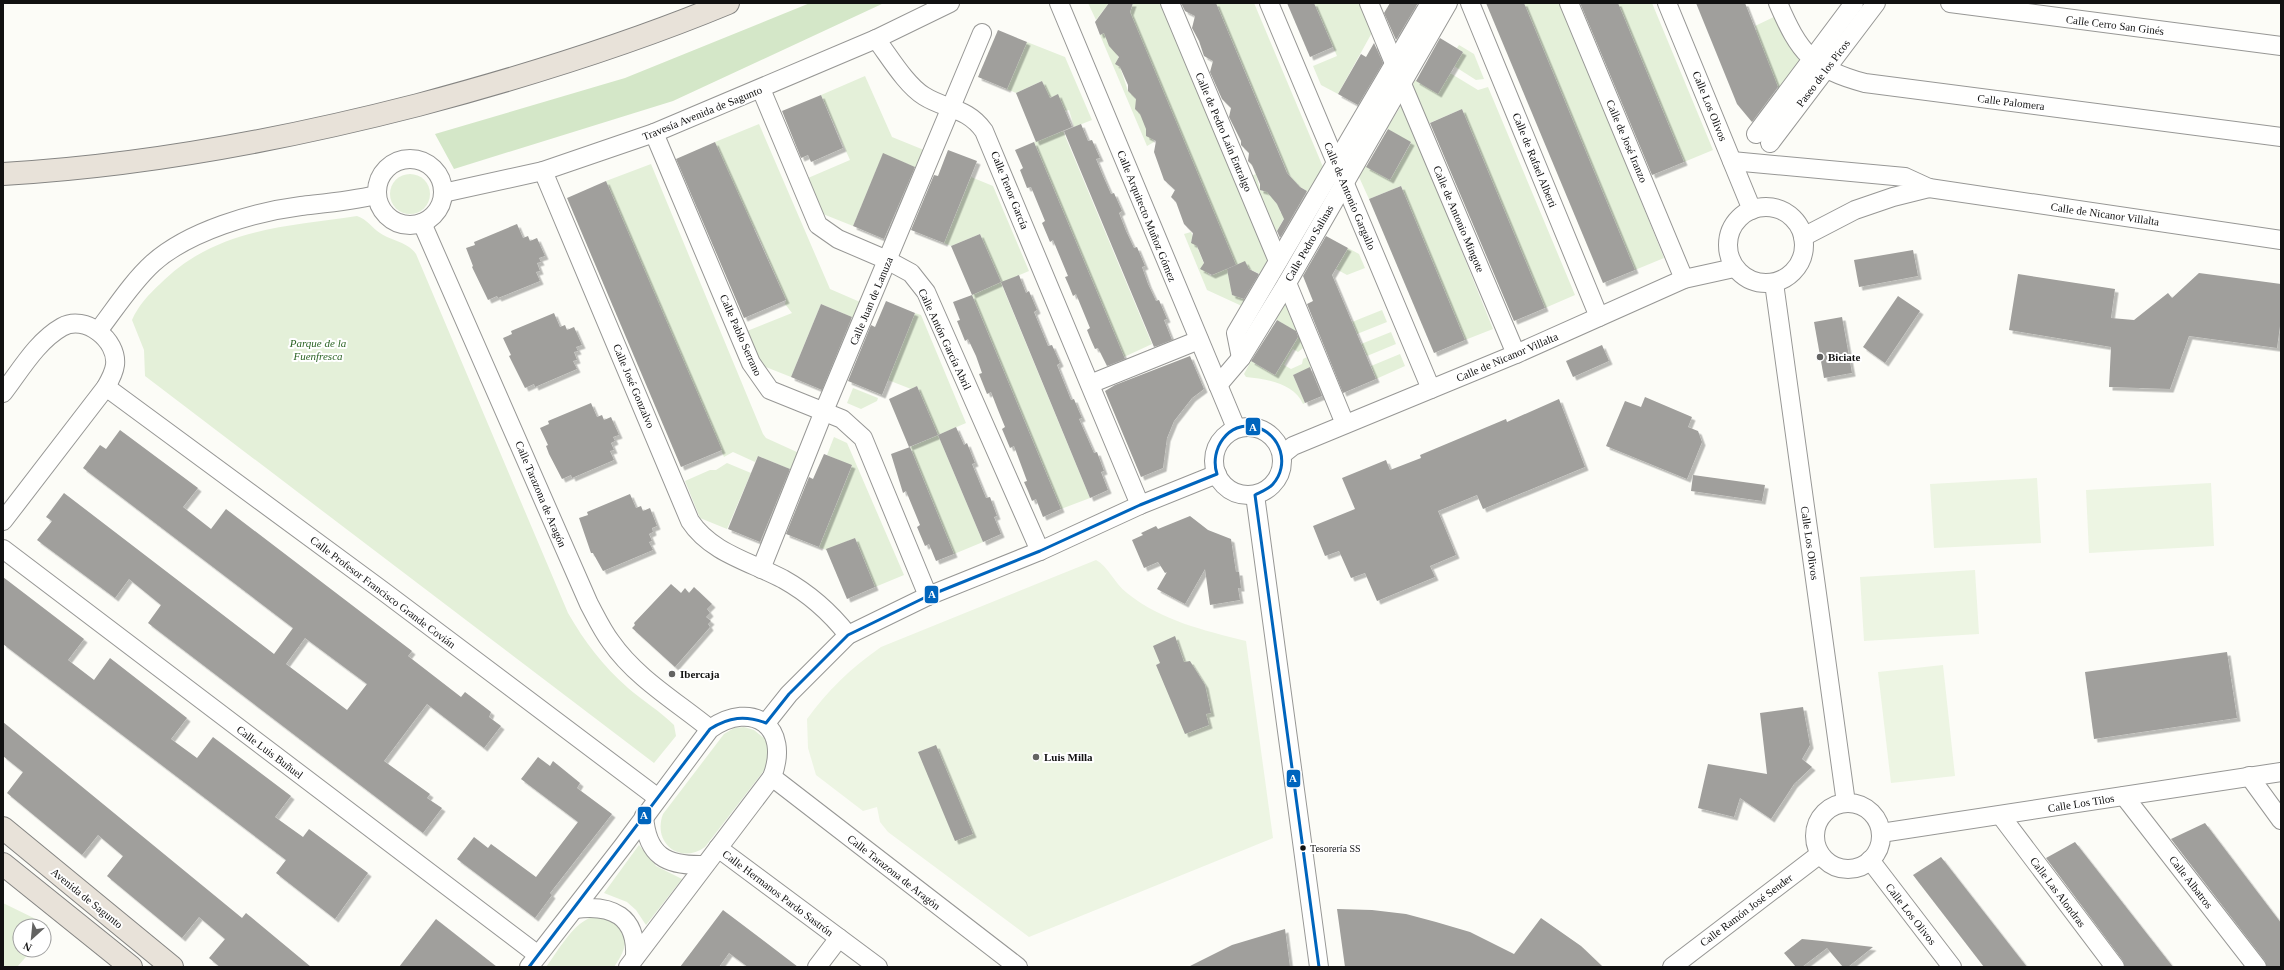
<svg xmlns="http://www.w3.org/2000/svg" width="2284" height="970" font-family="Georgia,serif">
<defs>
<filter id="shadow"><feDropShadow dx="3.5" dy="3.5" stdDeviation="0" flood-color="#0004"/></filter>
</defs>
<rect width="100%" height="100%" fill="#fcfcf7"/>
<g fill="#e4f0d9">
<polygon points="1088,3 1109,3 1096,20"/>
<polygon points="1133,3 1164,3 1271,261 1262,275 1249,269 1245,262 1236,266 1130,13"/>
<polygon points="1216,3 1254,3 1323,167 1310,193 1299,186 1288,174"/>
<polygon points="1314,3 1364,3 1374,29 1338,94 1321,85 1313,66 1337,56"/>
<polygon points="1524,3 1561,3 1664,258 1635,270"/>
<polygon points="1618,3 1652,3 1713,150 1684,162"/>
<polygon points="1778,15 1788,41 1803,62 1779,90 1755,31 1757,30 1755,26"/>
<polygon points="1106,32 1119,59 1117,65 1120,67 1128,91 1136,98 1139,111 1154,142 1147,146 1100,35"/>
<polygon points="1027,42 1065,57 1092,120 1074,127 1069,110 1065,111 1058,95 1049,98 1042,81 1016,93 1007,89"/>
<polygon points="1459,45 1474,54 1484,79 1476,80 1454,66 1463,52 1457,48"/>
<polygon points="1450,73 1478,90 1488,87 1575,295 1545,308 1462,109 1427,124 1412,87 1415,80 1438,93"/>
<polygon points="865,76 892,137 924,150 917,168 883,154 853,226 823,214 808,178 850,160 821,95"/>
<polygon points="1404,101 1431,175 1493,329 1465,340 1401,186 1369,199 1359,177 1365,166 1390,180 1411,143 1384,127 1386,123 1389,125"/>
<polygon points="759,124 830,289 860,302 854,318 821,304 791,377 761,365 747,331 792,313 785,304 786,300 755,229 753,229 715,142"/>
<polygon points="1063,131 1152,344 1124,357 1034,142"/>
<polygon points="651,164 763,434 766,438 799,453 792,470 758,456 755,462 733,452 724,457 606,181"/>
<circle cx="410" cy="194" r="20"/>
<polygon points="1256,174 1260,189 1263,191 1267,189 1276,203 1281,205 1280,212 1286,215 1275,234 1251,176"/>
<polygon points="971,177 993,186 1029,271 1001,283 1090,498 1061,509 972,295 1001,282 980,234 951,246 944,243"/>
<path d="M357,216C367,219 372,228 380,233C392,241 408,242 416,254L568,613C584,641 603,666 628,688C643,701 660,711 674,725L676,736L654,763L145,376L144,350L132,320C138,306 149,294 160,284C216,228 284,227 357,216Z"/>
<polygon points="1191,232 1193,237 1191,242 1196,244 1204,264 1202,269 1207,271 1210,276 1228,268 1235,285 1231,293 1247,301 1244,307 1207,290 1184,234"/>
<polygon points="1348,248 1359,254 1365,268 1347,275 1336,269"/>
<path d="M1287,298L1307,345L1298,352L1293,349L1284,365L1291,369L1302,364L1303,359L1311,355L1316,365L1293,375L1305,403L1303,404C1294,383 1266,379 1246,377L1244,374L1251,361L1275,375L1300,334L1275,319Z"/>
<polygon points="1382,310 1387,322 1357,334 1352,322"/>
<polygon points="915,313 921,315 966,423 938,435 983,542 954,554 910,447 938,435 917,386 911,389 888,380"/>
<polygon points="1391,332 1396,344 1367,356 1361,344"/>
<polygon points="1400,354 1405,366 1376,379 1371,366"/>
<polygon points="853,388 878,398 877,401 861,409 847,403"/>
<polygon points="834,437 847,443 904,575 875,587 855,538 826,550 819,547 852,466 827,455"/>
<polygon points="727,463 751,473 727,529 700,518 685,481 710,470 716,470"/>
<path d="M744,727L754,730L765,739L769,750L766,768L705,847C680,865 652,843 663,814L724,734L734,728Z"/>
<polygon points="639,845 656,866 682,879 646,925 636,910 627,902 604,893"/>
<polygon points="3,903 48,925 44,931 44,926 20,926 20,950 32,950 17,967 3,967"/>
<path d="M595,916C627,923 634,940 614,967H546C559,950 573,922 595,916Z"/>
</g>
<polygon fill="#d4e7c8" points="810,3 884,3 673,101 454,169 435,134 625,78"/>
<g fill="#edf5e3">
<polygon points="2037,478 2041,543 1934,548 1930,484"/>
<polygon points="2211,483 2214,546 2089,553 2086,490"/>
<path d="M1096,560C1108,566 1115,584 1127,593C1162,621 1203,630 1246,641L1273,838L1029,937L888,832L880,822L877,807L863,811L816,775L808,748L807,719C828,690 851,668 881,647Z"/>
<polygon points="1975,570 1979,634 1864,641 1860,577"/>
<polygon points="1943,665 1955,776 1891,783 1878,672"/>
</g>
<g fill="#a09f9c" fill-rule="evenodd" filter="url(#shadow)">
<polygon points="1109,3 1133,3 1130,12 1236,265 1212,275 1200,269 1204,263 1197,246 1191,243 1193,233 1184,224 1176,202 1171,197 1175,190 1164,180 1154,152 1156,141 1146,136 1146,129 1140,114 1135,109 1136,99 1128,91 1128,85 1120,67 1115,64 1119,57 1109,46 1104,33 1100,35 1095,22"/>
<polygon points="1181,3 1216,3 1287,173 1300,187 1307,191 1280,238 1277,231 1284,219 1277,204 1267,192 1260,190 1260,184 1252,165 1248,161 1249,153 1241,145 1241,141 1229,117 1231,108 1222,99 1210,72 1213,61 1204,56 1199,41 1192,28 1195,16 1185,11"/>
<polygon points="1287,3 1314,3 1333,47 1310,57"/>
<polygon points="1390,3 1418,3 1396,40 1384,13"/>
<polygon points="1486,3 1524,3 1635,270 1603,283"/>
<polygon points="1580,3 1618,3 1684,162 1652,175"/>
<polygon points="1696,3 1745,3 1778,87 1752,122 1737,104"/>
<polygon points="998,30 1027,42 1007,89 978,77"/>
<polygon points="1440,38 1463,52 1438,94 1416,81"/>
<polygon points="1374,43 1383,63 1358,105 1338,94 1361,54 1366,57"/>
<polygon points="1042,81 1050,98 1058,94 1072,127 1036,142 1016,93"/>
<polygon points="821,95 843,148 811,162 808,155 801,158 782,111"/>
<polygon points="1462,109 1545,308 1514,321 1430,123"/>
<polygon points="1081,124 1088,141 1092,140 1100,158 1096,159 1103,176 1111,194 1114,193 1122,211 1119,213 1126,231 1134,248 1137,247 1145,266 1142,267 1148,284 1156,301 1159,300 1167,319 1164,320 1172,340 1154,347 1064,131"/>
<polygon points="1388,129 1411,142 1390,180 1366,167"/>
<polygon points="715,142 786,300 744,318 676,159"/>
<polygon points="1034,142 1125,359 1107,366 1098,348 1095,349 1091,340 1087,330 1090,328 1076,294 1073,296 1069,286 1065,277 1068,276 1053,240 1050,242 1042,223 1045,221 1031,187 1027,188 1020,170 1023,168 1015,150"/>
<polygon points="948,150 977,161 944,243 911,230 934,175 938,176"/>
<polygon points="883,153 915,167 884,239 853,226"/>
<polygon points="606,181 722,450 681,467 567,198"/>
<polygon points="1401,186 1465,340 1434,353 1369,199"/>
<polygon points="517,224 523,238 528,236 530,241 537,238 545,256 539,258 541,262 537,263 540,271 536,272 540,281 498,298 497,296 488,300 472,267 473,266 466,248 475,245 474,242"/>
<polygon points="980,234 1001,282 1019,275 1026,293 1029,291 1037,310 1034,312 1048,346 1052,345 1060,363 1057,365 1071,400 1074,399 1078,409 1082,418 1079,419 1094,453 1097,452 1104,471 1101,472 1108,490 1090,498 1001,282 972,295 951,246"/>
<polygon points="1326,236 1348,248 1332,275 1376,379 1343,393 1307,304 1313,301 1303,276"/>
<polygon points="1913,250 1918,276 1859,287 1854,260"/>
<polygon points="1245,261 1249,269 1259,274 1244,299 1232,295 1227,269"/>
<polygon points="2199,273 2281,284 2281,319 2277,348 2189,336 2170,389 2109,387 2111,347 2009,330 2018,274 2115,289 2111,318 2134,320 2168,293 2172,298"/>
<polygon points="972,295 1061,509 1043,517 1036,499 1032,501 1028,491 1024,482 1027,481 1014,446 1010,448 1002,429 1005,427 998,410 991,392 987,394 979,374 982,373 976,356 968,339 965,341 957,321 960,320 953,302"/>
<polygon points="1898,296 1920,311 1885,363 1863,347"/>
<polygon points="886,301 915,313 882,395 848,381 871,325 875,327"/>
<polygon points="821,304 852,317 822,390 791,377"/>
<polygon points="554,313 560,327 565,325 567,330 574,327 582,345 576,347 578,351 574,352 577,360 573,361 577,369 535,387 534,384 525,388 509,356 511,355 503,338 512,334 511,331"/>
<polygon points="1842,317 1852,373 1824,378 1814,322"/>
<polygon points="1277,320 1296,331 1298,337 1275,375 1251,361"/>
<polygon points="1602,345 1609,361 1573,377 1566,361"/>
<polygon points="1190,356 1204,389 1192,398 1174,421 1167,438 1163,468 1141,477 1105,391 1115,385"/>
<polygon points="1310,367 1322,396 1305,403 1293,375"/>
<polygon points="917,386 938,435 909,447 889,399"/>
<polygon points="1645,397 1692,417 1688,427 1698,431 1702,442 1687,479 1606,446 1625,401 1641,407"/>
<polygon points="1559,399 1585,467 1483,509 1477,495 1438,511 1456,555 1430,566 1435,577 1377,601 1365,573 1351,578 1339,551 1325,556 1313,526 1355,509 1342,478 1386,460 1390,470 1421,458 1420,455 1506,419 1507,422"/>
<polygon points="591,403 597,417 602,415 604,420 611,417 619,435 613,437 615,441 611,443 614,450 610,451 614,460 572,478 571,475 562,479 549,454 546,446 548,445 540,428 549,424 548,421"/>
<polygon points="956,427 964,445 967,443 975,463 972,464 986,498 990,497 997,516 994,517 1001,534 983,542 938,435"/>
<path d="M120,430L198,488L183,507L211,529L226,509L412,651L408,656L461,697L465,692L491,712L489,717L501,726L484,748L427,704L384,761L430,794L427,798L442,808L423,833L148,623L161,605L129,579L115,598L37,540L52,521L46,517L64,493L274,654L293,628L83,468L100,445L106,449ZM305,638L367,684L347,710L286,664Z"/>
<polygon points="910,447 954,554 936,561 929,544 925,546 917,527 920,525 906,491 903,493 891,454"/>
<polygon points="824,454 852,465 819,547 786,534 809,477 813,479"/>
<polygon points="758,456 790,469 760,542 728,529"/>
<polygon points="1693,475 1765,485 1762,501 1691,491"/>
<polygon points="630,494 636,508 641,506 643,511 650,508 657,526 652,528 653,532 649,534 652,541 649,542 653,550 603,571 593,553 591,553 579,518 588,515 587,512"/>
<polygon points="1190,516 1208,530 1231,539 1236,572 1239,572 1241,588 1238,588 1240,600 1210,605 1205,569 1185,604 1157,589 1167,572 1165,573 1158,562 1144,568 1132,540 1143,535 1141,533 1156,526 1158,529"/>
<polygon points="855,538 875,587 847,599 826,549"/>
<polygon points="3,577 84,639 68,660 94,680 110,658 187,718 171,739 197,758 213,737 291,796 275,817 303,837 309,829 368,873 335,919 276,873 286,860 3,644"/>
<polygon points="671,584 681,593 685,588 689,593 694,587 712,604 707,609 710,613 706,617 711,621 708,624 710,627 675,667 632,628 635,625 634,623"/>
<polygon points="1175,636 1184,662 1190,661 1205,685 1211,713 1206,714 1209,725 1185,734 1156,665 1160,663 1153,646"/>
<polygon points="2227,652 2237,718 2094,739 2085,672"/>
<polygon points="1803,707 1810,745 1802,759 1812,767 1794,784 1771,819 1740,798 1734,817 1698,808 1708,764 1767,774 1760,713"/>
<polygon points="3,722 242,918 246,913 311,967 220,967 209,958 225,939 199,917 182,938 107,876 123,856 98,835 82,855 7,793 23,772 3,756"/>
<polygon points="936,745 973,834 955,841 918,752"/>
<polygon points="538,757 550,766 553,761 580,783 577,788 612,814 550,893 552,895 535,918 457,859 474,837 488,848 491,844 536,877 578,822 521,779"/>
<polygon points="2205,823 2281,923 2281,967 2267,967 2265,961 2171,839"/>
<polygon points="2075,842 2173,967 2125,967 2123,961 2046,858"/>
<polygon points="1941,857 2027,967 1984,967 1913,875"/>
<polygon points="1337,909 1372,910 1406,914 1436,922 1470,932 1514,954 1541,918 1581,946 1603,967 1345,967"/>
<polygon points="723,910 764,941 798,967 748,967 729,953 719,967 680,967"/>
<polygon points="436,919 497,967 399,967"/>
<polygon points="1285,929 1290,967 1188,967 1232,945"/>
<polygon points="1802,939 1822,941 1873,947 1848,967 1843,967 1827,948 1802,967 1796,967 1784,953"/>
</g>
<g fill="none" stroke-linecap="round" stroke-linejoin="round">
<defs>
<g id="street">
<polyline points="1059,3 1236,428"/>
<polyline points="1170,3 1278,261"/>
<polyline points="1269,3 1431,389"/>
<polyline points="1369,3 1394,63"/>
<polyline points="1470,3 1599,317"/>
<polyline points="1569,3 1684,279"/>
<polyline points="1667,3 1752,210"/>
<path d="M1778,3C1799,52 1812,69 1865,83L2281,137"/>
<polyline points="1950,3 2281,46"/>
<path d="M876,39C889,56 906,85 924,96C946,110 967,107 984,131L1140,505"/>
<polyline points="1402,84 1516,354"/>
<polyline points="761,89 818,225 838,239 887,260 911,273 926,292 1040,551"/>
<polyline points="654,133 751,363 770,390 842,419 863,438 928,596"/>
<polyline points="1756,134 1854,3"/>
<polyline points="1770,143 1876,3"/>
<circle cx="410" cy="192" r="33"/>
<polyline points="1732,161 1905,177 1929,188 2281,240"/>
<path d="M543,171L690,521C711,553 751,562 783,579C808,593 830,612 848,635"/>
<polyline points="443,193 543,171 654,133 876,39 950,3"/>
<circle cx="1766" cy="245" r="38"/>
<path d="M422,223L589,604C596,617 602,630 611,642C636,678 677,702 710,729"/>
<polyline points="1803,237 1855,210 1893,197 1929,188"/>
<polyline points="1287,283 1345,424"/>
<polyline points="1774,283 1846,803"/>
<path d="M98,331C115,309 132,282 153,263C189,231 254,212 301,206C327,203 351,201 376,195"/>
<polyline points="1241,358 1236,333 1430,3"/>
<polyline points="1090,384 1199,340"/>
<polyline points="1218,385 1241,358 1287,283 1448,3"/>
<polyline points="106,387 383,591 658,798"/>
<path d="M3,393C20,371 37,341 62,327C85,314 118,340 115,365C114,373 110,380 106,387L3,521"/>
<circle cx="1248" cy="461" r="34"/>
<polyline points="1283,454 1293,446 1516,354 1684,279 1734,268"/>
<polyline points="1255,495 1319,967"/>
<polyline points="3,549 538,955"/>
<polyline points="761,569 824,411 982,33"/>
<polyline points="766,723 789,694 848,635 928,596 1040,551 1140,505 1217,474"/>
<polyline points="2249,776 2281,820"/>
<polyline points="772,777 1018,967"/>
<polyline points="2124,796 2257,967"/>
<circle cx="1848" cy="836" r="33"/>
<path d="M644,816C647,856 666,866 704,865"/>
<polyline points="2001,816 2115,967"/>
<polyline points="1881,833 2281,772"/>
<polyline points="718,848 878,967"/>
<polyline points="1870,860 1952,967"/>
<path d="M575,909C612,904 637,916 635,957"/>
<path d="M529,967L623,846L710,729C753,699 791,727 772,777L628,967"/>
<polyline points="817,967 839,938"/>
<polyline points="1672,967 1820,854"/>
</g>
<g id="highway">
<path d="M3,174C143,166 282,140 418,105C523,77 627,45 728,3"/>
<polyline points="3,828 172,967"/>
<polyline points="3,864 131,967"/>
</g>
</defs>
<use href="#street" stroke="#979795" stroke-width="20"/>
<use href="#highway" stroke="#848482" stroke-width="24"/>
<use href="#street" stroke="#fffffe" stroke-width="18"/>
<use href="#highway" stroke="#e8e2d9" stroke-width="22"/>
<defs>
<path id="bus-1" d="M529,967L710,729C729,717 745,715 766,723L789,694L848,635L928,596L1040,551L1140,505L1217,474C1209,450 1228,420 1256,427C1281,434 1290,465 1273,484C1269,489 1261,492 1255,495L1319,967"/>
</defs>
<use href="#bus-1" stroke="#fff" stroke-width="6"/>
<use href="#bus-1" stroke="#0065bd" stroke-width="3"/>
</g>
<g fill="#636362" stroke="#fff" stroke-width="1.5">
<circle cx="1820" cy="357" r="4"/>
<circle cx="672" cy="674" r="4"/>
<circle cx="1036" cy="757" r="4"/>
</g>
<circle fill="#111" stroke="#fff" stroke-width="1.5" cx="1303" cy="848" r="3.5"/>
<g text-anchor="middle" stroke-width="4" stroke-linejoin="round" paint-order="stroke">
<g font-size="10" fill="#111" stroke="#fff" text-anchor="start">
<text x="1310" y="852">Tesorería SS</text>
</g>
<g font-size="11" fill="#111" stroke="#fff">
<text transform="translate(2115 25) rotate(7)" y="4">Calle Cerro San Ginés</text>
<text transform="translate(1823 73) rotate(-53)" y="4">Paseo de los Picos</text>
<text transform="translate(2011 102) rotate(7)" y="4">Calle Palomera</text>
<text transform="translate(1710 106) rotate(68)" y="4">Calle Los Olivos</text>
<text transform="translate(702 113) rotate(-22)" y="4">Travesía Avenida de Sagunto</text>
<text transform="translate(1224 132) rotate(67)" y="4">Calle de Pedro Laín Entralgo</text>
<text transform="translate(1627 141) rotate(67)" y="4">Calle de José Iranzo</text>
<text transform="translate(1535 160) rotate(68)" y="4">Calle de Rafael Alberti</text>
<text transform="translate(1010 190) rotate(68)" y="4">Calle Tenor García</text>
<text transform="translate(1350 196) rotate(67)" y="4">Calle de Antonio Gargallo</text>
<text transform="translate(2105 214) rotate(8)" y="4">Calle de Nicanor Villalta</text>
<text transform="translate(1147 216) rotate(68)" y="4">Calle Arquitecto Muñoz Gómez</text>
<text transform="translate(1459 219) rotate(67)" y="4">Calle de Antonio Mingote</text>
<text transform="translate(1309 243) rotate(-60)" y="4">Calle Pedro Salinas</text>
<text transform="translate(871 301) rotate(-67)" y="4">Calle Juan de Lanuza</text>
<text transform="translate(741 335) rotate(66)" y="4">Calle Pablo Serrano</text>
<text transform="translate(945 339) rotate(65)" y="4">Calle Antón García Abril</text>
<text transform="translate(1507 357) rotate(-23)" y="4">Calle de Nicanor Villalta</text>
<text transform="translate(634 386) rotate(67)" y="4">Calle José Gonzalvo</text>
<text transform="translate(541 494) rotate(67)" y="4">Calle Tarazona de Aragón</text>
<text transform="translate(1810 543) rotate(82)" y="4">Calle Los Olivos</text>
<text transform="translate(383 592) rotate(37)" y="4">Calle Profesor Francisco Grande Covián</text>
<text transform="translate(270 752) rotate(37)" y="4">Calle Luis Buñuel</text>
<text transform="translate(2081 803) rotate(-9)" y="4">Calle Los Tilos</text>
<text transform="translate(894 872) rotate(38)" y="4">Calle Tarazona de Aragón</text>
<text transform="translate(2191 882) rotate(52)" y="4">Calle Albatros</text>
<text transform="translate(2058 892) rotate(53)" y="4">Calle Las Alondras</text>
<text transform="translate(778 893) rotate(37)" y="4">Calle Hermanos Pardo Sastrón</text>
<text transform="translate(87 898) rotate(39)" y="4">Avenida de Sagunto</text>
<text transform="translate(1746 910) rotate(-37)" y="4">Calle Ramón José Sender</text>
<text transform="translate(1911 914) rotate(52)" y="4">Calle Los Olivos</text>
</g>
<g font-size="11" font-style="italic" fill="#2c6426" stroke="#fff">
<text x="318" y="347">Parque de la<tspan x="318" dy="13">Fuenfresca</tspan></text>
</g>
<g font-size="11" font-weight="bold" fill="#111" stroke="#fff" text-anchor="start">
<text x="1828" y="361">Biciate</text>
<text x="680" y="678">Ibercaja</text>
<text x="1044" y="761">Luis Milla</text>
</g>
</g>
<g stroke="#fff" stroke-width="1.5">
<rect x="1245" y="417" width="16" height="19" rx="4" fill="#0065bd"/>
<rect x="924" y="585" width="15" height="19" rx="4" fill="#0065bd"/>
<rect x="1286" y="769" width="15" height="19" rx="4" fill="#0065bd"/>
<rect x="637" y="806" width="15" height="19" rx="4" fill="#0065bd"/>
</g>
<g font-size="11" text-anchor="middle" font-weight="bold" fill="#fff">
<text x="1253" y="431">A</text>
<text x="932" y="598">A</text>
<text x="1293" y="782">A</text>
<text x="644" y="819">A</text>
</g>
<rect width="2284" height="970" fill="none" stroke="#111111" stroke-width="8"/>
<g transform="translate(32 938) rotate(207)"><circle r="19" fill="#ffffff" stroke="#a0a0a0"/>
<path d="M0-3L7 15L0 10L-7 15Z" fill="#636362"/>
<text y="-6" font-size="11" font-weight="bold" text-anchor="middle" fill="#111111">N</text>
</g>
</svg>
